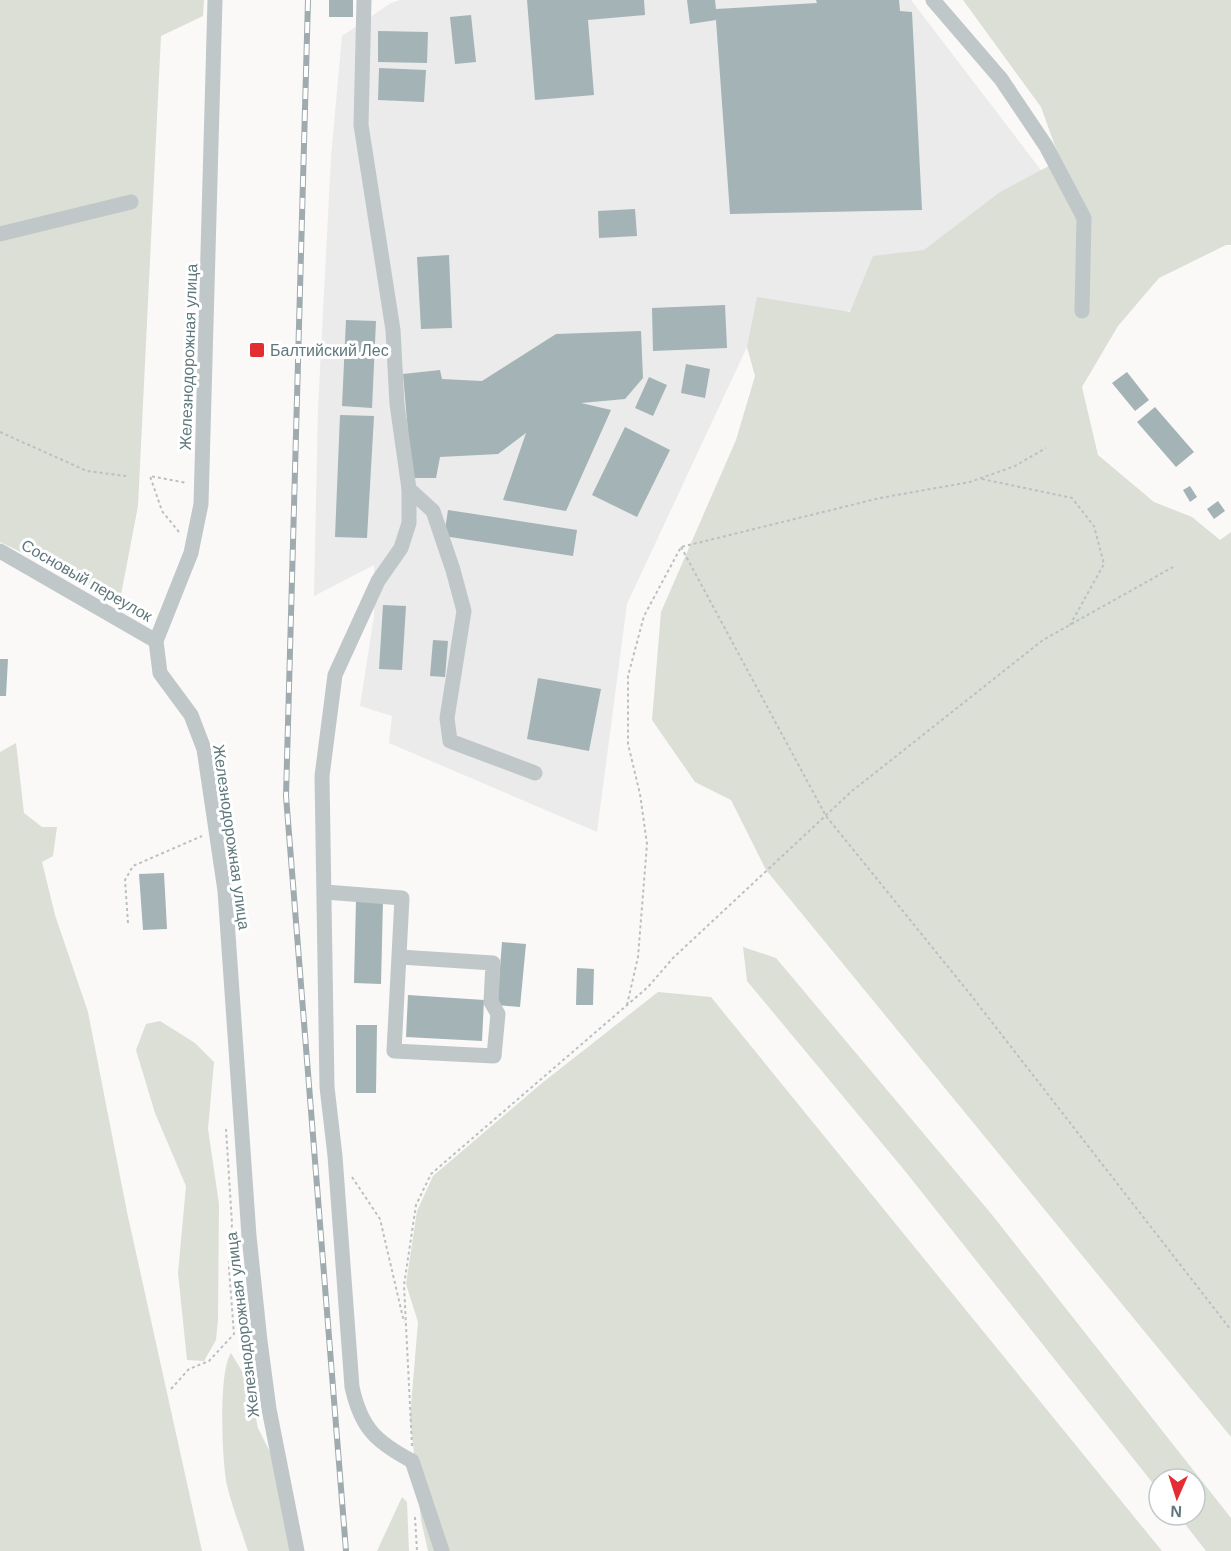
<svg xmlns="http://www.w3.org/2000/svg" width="1231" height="1551" font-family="Helvetica,sans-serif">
<rect width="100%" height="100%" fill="#faf9f7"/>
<polygon fill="#eaebea" points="400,0 911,0 1060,195 905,291 747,347 627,604 597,832 389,743 392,716 360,706 374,616 374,565 314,596 318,409 331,157 342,36 391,3"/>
<g fill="#dbdfd6">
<polygon points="0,0 204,0 203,16 161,36 138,506 120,600 0,542"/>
<polygon points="963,0 1231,0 1231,245 1226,245 1159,278 1118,326 1082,387 1098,455 1154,502 1192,517 1220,540 1231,532 1231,1437 766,870 731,800 695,782 652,720 661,612 736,440 755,376 747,347 757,297 850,312 873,256 924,250 1000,192 1060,160 1041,107"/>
<polygon points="16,743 24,813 42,827 57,827 53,856 42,862 55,915 88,1012 127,1212 202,1551 0,1551 0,752"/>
<polygon points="743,947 776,958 993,1216 1231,1518 1231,1551 1206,1551 1178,1515 1195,1515 1195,1479 1159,1479 1159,1491 905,1171 747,981"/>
<polygon points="658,992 711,997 1162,1551 428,1551 421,1520 410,1417 418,1322 406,1284 417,1211 433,1176 542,1083"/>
<polygon points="160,1021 195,1043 214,1062 208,1129 219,1204 218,1320 216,1340 204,1361 187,1360 178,1273 186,1186 155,1113 136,1050 146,1024"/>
<path d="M231,1353L248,1381L258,1428L280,1472L294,1551H248C241,1529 232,1507 227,1485C222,1461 218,1372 231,1353Z"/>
<polygon points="402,1497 407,1502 409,1551 377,1551"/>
</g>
<g fill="#a4b3b5">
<rect x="329" y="0" width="24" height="17"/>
<polygon points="527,0 644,0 645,15 588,20 594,95 535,100"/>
<polygon points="687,0 715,0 716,9 817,3 816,0 899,0 900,11 912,12 922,210 730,214 716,20 690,24"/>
<polygon points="471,15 476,62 455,64 450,17"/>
<polygon points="378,31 428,32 427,63 378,62"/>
<polygon points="379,68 426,70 424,102 378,100"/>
<polygon points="635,209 637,236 599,238 598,211"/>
<polygon points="449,255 452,328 421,329 417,257"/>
<polygon points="725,305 727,348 653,351 652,308"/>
<polygon points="346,320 376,321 372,408 342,406"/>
<polygon points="641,331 643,378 625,399 581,403 611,410 566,511 503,500 526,433 498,454 440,457 436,478 412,478 403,374 440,370 442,379 482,381 556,334"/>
<polygon points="686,364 710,369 705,398 681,393"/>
<polygon points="1127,372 1149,400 1135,411 1112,383"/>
<polygon points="649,377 667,385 653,416 635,408"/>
<polygon points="1155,407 1194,452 1176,467 1137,422"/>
<polygon points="340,415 374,416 367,538 335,537"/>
<polygon points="625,427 670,450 637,517 592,495"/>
<polygon points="1190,486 1197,497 1190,502 1183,490"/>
<polygon points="1218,501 1225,511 1214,519 1207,509"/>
<polygon points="448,510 577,530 573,556 444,536"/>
<polygon points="383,605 406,606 402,670 379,669"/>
<polygon points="433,640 448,641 445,677 430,676"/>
<polygon points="0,659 8,659 6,696 0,696"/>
<polygon points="538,678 601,689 589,751 527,739"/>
<polygon points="164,873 167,929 143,930 139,874"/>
<polygon points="356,900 383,901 381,984 354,983"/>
<polygon points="502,942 526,944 520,1007 497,1005"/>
<polygon points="577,968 594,969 593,1005 576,1005"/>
<polygon points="408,995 484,1000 482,1041 406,1037"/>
<polygon points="356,1025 377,1025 376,1093 356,1093"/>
</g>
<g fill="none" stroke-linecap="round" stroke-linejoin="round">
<g stroke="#bac0c1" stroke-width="2" stroke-dasharray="3 3" stroke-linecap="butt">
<polyline points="0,432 87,471 126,476"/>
<polyline points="982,479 1072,498 1094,526 1104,564 1070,625"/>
<polyline points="179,532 162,511 150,476 187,483"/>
<polyline points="681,547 826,816 970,994 1231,1330"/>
<polyline points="128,923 125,880 133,866 202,836"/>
<polyline points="627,1005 638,957 647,844 640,794 628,744 628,676 644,616 681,547 880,498 970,482 1015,466 1046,448"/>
<polyline points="352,1177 380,1219 404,1322"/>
<polyline points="171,1389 189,1369 209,1361 234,1334 229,1269 232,1224 226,1129"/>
<polyline points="412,1446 404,1285 416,1205 431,1174 648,987 673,958 852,791 1043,640 1173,567"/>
<polyline points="415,1517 417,1551"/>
</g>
<g stroke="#c0c7c9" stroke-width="15">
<polyline points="215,0 201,504 191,553 156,641 160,673 191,715 204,749 225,891 249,1236 260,1341 269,1409 297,1551"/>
<polyline points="364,0 361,125 393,330 397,404 409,489 433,511 453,570 464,611 447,718 450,741 535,773"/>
<polyline points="933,0 1001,79 1046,146 1084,218 1082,311"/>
<polyline points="0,234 131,202"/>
<path d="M409,489V523L401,548L378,581L335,675L322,776L327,1087L335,1156L352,1387C361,1428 376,1442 412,1461L442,1551"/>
<polyline points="0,551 156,641"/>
<polyline points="325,892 402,898 394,1051 494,1056 498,1014 491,1002 493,963 400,957"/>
</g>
<defs>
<polyline id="rail" points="308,0 286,796 346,1551"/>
</defs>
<use href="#rail" stroke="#9fabae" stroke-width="6"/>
<use href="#rail" stroke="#fff" stroke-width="4" stroke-dasharray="11" stroke-linecap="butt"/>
</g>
<rect fill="#e42d32" stroke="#fff" stroke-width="2" x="249" y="342" width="16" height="16" rx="3"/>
<g text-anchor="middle" stroke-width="6" stroke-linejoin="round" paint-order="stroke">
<g font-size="16" fill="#5f787c" stroke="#fff" text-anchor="start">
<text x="270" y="356">Балтийский Лес</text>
</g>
<g font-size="16" fill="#5f787c" stroke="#fff">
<text transform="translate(188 357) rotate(-88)" y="6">Железнодорожная улица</text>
<text transform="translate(87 580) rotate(30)" y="6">Сосновый переулок</text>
<text transform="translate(232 837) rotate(82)" y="6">Железнодорожная улица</text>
<text transform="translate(242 1325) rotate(-97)" y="6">Железнодорожная улица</text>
</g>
</g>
<g transform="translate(1177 1497) rotate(183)"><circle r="28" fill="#ffffff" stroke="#bfc9cb" stroke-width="1.5"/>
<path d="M0-4.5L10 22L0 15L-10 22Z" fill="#e42d32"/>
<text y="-9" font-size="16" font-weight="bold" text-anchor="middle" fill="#5f787c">N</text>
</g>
</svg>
